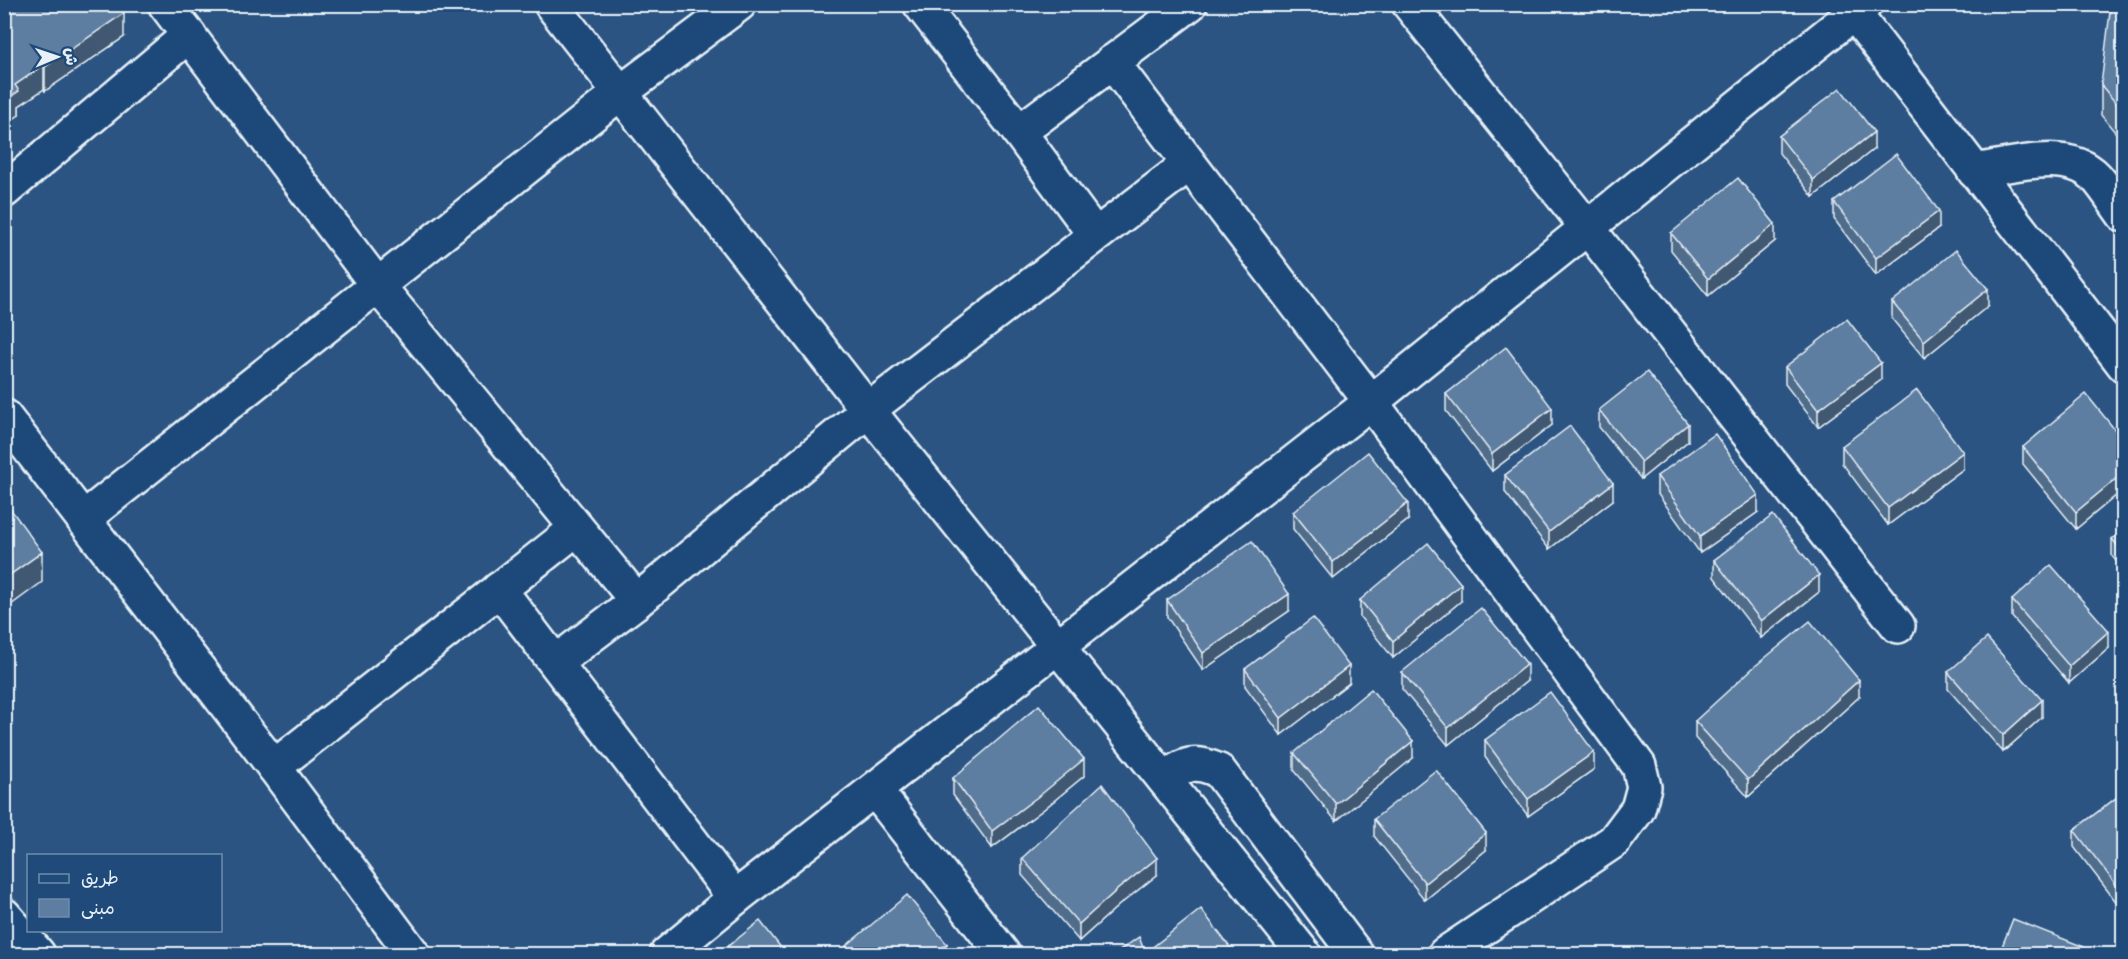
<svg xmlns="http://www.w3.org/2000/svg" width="2128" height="959" font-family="Delius,'Playpen Sans Arabic',sans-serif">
<rect width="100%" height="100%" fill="#2b5482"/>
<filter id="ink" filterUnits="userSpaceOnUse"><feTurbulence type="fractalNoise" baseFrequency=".0167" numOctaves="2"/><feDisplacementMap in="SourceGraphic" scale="12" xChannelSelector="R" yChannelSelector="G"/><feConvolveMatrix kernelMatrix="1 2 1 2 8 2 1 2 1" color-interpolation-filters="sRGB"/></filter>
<g filter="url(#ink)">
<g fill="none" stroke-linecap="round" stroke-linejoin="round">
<defs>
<g id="minor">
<polyline points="165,4 378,286 637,601"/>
<polyline points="551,4 868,410 1304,954"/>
<polyline points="920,4 1019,132 1095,235"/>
<polyline points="1409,4 1587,227 1898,626"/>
<polyline points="1847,4 2124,365"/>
<polyline points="1112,62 1371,402 1639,766 1644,787 1638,809 1614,841 1445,954"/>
<polyline points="1019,132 1190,4"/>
<path d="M1974,171C2010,166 2068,147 2096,177C2106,188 2115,203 2124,215"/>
<polyline points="4,191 189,35"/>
<polyline points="4,416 274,767 413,954"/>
<polyline points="83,519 620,93 739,4"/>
<polyline points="499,589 735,898"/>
<polyline points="556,662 637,601 868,410 1189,164"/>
<polyline points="274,767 576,529"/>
<path d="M1164,779C1186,764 1194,759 1219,771L1356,954"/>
<polyline points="875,790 1003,954"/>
<polyline points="667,954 735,898 1371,402 1865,4"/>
</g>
<polyline id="major" points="4,915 38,954"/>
</defs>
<use href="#minor" stroke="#e8f1f8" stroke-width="38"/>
<use href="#major" stroke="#e8f1f8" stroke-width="38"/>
<use href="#minor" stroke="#1f4a7a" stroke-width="33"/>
<use href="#major" stroke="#1f4a7a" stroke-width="33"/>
</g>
<g fill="#506c8a" stroke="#e8f1f8" stroke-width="1.5">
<polygon points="2124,4 2124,143 2101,115 2101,85"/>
<polygon points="4,16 124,37 45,91 44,89 19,106 19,115"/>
<polygon points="1779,136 1874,149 1813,197 1779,153"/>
<polygon points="1834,202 1939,228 1876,275 1834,219"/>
<polygon points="1671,233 1775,241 1708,296 1671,250"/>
<polygon points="1892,302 1988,306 1924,358 1892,319"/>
<polygon points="1785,367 1881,380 1818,427 1785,384"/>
<polygon points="1446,394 1552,425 1492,471 1446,411"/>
<polygon points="1599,410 1688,441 1641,479 1599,427"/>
<polygon points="2124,441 2124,489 2076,529 2023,464 2023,447"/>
<polygon points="1842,446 1963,469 1888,525 1842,463"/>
<polygon points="1505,475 1613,500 1549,549 1505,492"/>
<polygon points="1657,476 1758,512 1700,553 1657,493"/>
<polygon points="1293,512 1408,520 1333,579 1293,529"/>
<polygon points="2124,530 2124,571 2112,556 2112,539"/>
<polygon points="1714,560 1819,592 1761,638 1714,577"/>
<polygon points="1167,600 1289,611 1203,670 1167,617"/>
<polygon points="1360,600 1461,601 1393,658 1360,617"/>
<polygon points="2012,600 2109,648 2069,683 2012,617"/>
<polygon points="1245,669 1349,683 1281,735 1245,686"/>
<polygon points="1402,672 1527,681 1448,745 1402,689"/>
<polygon points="1948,672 2042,717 2003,752 1948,689"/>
<polygon points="1859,697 1748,797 1695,738 1695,721"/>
<polygon points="1485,740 1594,769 1528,816 1485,757"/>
<polygon points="1294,753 1413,758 1336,821 1294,770"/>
<polygon points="1084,776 1044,809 992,848 953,795 953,778"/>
<polygon points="2124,792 2124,912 2074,847 2074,830"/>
<polygon points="1374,819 1486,850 1425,900 1374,836"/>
<polygon points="1022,858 1157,875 1118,906 1079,941 1022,875"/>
<polygon points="846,946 947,954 846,954"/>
</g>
<g fill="#415871" stroke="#e8f1f8" stroke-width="1.5">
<polygon points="124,13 124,37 45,91 45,67"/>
<polygon points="44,65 44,89 19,106 19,115 4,125 4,101 15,85"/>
<polygon points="1874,132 1874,149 1813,197 1813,180"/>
<polygon points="1939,211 1939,228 1876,275 1876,258"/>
<polygon points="1775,224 1775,241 1708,296 1708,279"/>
<polygon points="1988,289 1988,306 1924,358 1924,341"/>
<polygon points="1881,363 1881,380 1818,427 1818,410"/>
<polygon points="1552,408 1552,425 1492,471 1492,454"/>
<polygon points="1688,424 1688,441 1641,479 1641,462"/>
<polygon points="1963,452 1963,469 1888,525 1888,508"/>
<polygon points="2124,472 2124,489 2076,529 2076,512"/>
<polygon points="1613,483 1613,500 1549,549 1549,532"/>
<polygon points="1758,495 1758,512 1700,553 1700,536"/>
<polygon points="1408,503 1408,520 1333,579 1333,562"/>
<polygon points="42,552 42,582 4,610 4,579"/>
<polygon points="1819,575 1819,592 1761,638 1761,621"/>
<polygon points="1461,584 1461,601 1393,658 1393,641"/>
<polygon points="1289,594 1289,611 1203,670 1203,653"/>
<polygon points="2109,631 2109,648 2069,683 2069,666"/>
<polygon points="1527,664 1527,681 1448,745 1448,728"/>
<polygon points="1349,666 1349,683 1281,735 1281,718"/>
<polygon points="1859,680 1859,697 1748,797 1748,780"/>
<polygon points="2042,700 2042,717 2003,752 2003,735"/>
<polygon points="1413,741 1413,758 1336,821 1336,804"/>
<polygon points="1594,752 1594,769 1528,816 1528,799"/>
<polygon points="1084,759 1084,776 1044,809 992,848 992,831"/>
<polygon points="1486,833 1486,850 1425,900 1425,883"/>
<polygon points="1157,858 1157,875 1118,906 1079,941 1079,924 1118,889"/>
<polygon points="947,944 947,954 933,954"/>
</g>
<g fill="#5d7da1" stroke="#e8f1f8" stroke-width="1.5">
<polygon points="21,4 118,4 124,13 45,67 44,65 15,85 19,91 4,101 4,16"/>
<polygon points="2111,4 2124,4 2124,113 2101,85"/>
<polygon points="1840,88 1874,132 1813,180 1779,136"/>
<polygon points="1896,154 1939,211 1876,258 1834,202"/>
<polygon points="1738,178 1775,224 1708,279 1671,233"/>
<polygon points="1956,250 1988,289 1924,341 1892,302"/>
<polygon points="1847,319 1881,363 1818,410 1785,367"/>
<polygon points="1506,347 1552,408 1492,454 1446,394"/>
<polygon points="1647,372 1688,424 1641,462 1599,410"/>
<polygon points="1917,390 1963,452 1888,508 1842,446"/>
<polygon points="2086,394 2124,441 2124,472 2076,512 2023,447"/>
<polygon points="1570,426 1613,483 1549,532 1505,475"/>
<polygon points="1715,434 1758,495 1700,536 1657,476"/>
<polygon points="1368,452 1408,503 1333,562 1293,512"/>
<polygon points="4,500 42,552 4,579"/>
<polygon points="1773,515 1819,575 1761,621 1714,560"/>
<polygon points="2124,530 2124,554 2112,539"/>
<polygon points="1252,541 1289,594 1203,653 1167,600"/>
<polygon points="1428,543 1461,584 1393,641 1360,600"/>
<polygon points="2051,565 2109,631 2069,666 2012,600"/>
<polygon points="1481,608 1527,664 1448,728 1402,672"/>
<polygon points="1313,618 1349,666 1281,718 1245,669"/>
<polygon points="1810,621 1859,680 1748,780 1695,721 1754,667"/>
<polygon points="1987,638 2042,700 2003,735 1948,672"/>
<polygon points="1371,689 1413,741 1336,804 1294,753"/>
<polygon points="1550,692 1594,752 1528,799 1485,740"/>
<polygon points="1039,705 1084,759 1044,792 992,831 953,778"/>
<polygon points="1436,770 1486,833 1425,883 1374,819"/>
<polygon points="1102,784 1157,858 1118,889 1079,924 1022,858"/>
<polygon points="2124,792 2124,895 2074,830"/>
<polygon points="907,895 947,944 933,954 854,954 846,946"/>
<polygon points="1201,909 1235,954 1115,954 1139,937 1145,953"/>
<polygon points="2013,919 2084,947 2081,954 1999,954"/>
<polygon points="760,921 786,954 718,954"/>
</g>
</g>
<rect width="2128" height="959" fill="none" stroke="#1f4a7a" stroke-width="24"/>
<rect x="12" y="12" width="2104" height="935" fill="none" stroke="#e8f1f8" stroke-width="2" filter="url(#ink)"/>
<rect x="27" y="854" width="195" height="78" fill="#1f4a7a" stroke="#6f8dac" stroke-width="1.5"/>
<rect x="39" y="874" width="30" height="9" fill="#1f4a7a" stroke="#6f8dac" stroke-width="1.5"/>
<text x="81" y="884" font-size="18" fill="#e8f1f8">طريق</text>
<rect x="39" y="899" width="30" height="18" fill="#5d7da1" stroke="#6f8dac" stroke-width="1.5"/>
<text x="81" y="914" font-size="18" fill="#e8f1f8">مبنى</text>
<g transform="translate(57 57) rotate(88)" stroke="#1f4a7a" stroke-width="4.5" paint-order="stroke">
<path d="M0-4.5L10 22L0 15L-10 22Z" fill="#e8f1f8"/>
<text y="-9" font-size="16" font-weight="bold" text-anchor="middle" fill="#e8f1f8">ش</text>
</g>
</svg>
